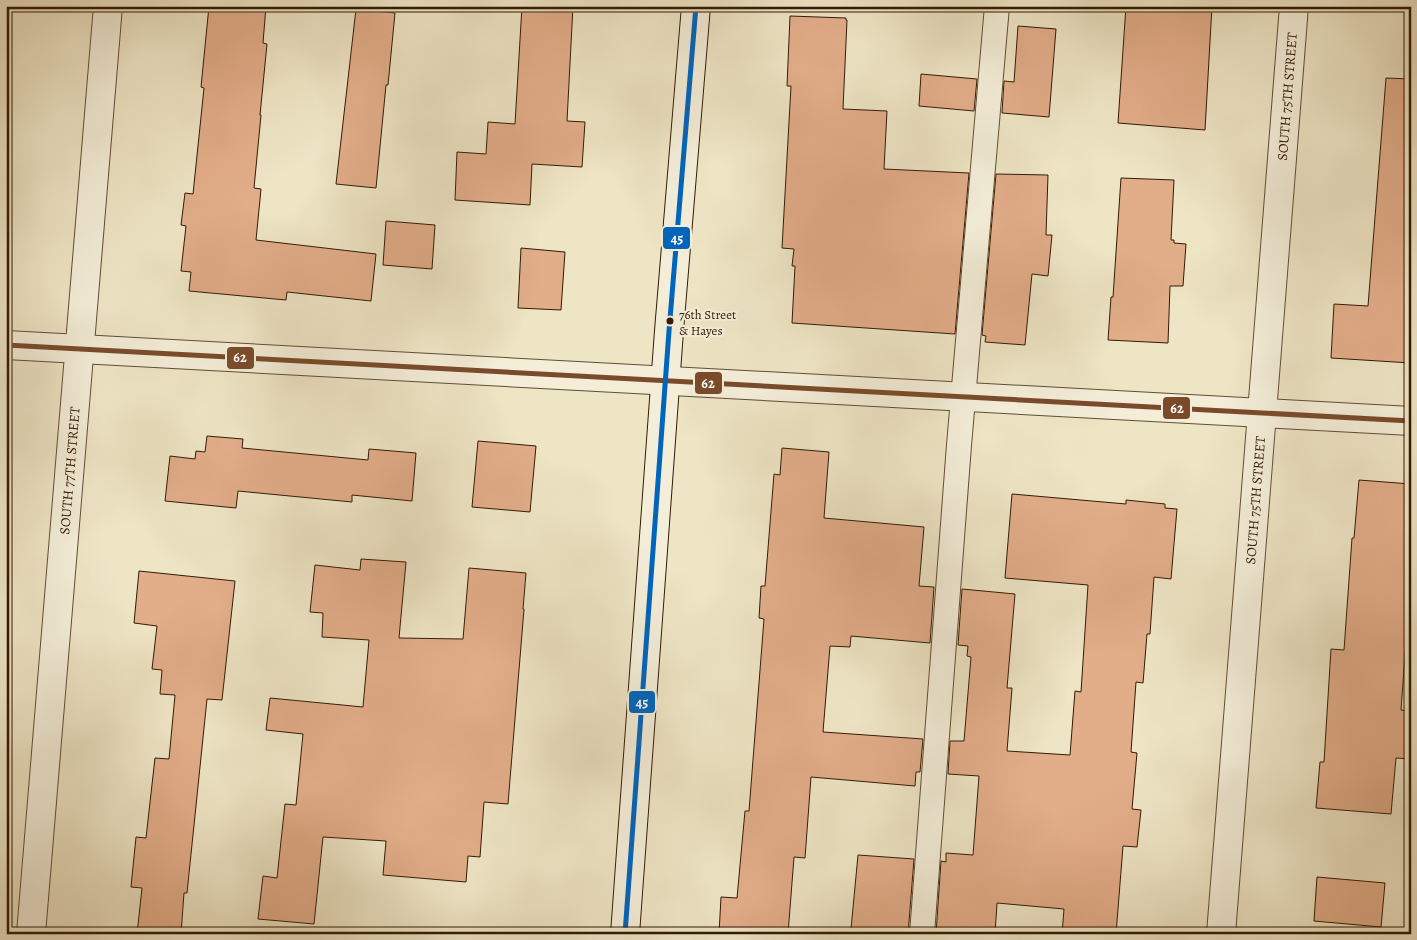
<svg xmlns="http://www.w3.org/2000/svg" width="1417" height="940" font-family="Alegreya,serif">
<rect width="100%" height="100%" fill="#eee5c5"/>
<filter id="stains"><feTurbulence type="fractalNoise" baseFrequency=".004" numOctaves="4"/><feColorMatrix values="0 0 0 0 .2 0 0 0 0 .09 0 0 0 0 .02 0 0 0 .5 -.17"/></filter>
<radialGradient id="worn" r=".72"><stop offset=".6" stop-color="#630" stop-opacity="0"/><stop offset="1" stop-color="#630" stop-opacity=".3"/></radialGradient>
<g fill="#e2ad89" stroke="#321a03">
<polygon points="209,6 266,6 263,43 267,44 260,115 261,115 254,188 261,189 256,240 376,254 371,301 287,292 286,300 189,291 191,272 181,271 186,226 181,225 185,193 193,194 204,88 201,87"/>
<polygon points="522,6 573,6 567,121 585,122 582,167 532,164 530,205 455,200 457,152 486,154 488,122 515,124"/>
<polygon points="1126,6 1212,6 1205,130 1118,123"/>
<polygon points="356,9 395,13 388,85 386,85 376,188 336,184"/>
<polygon points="790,16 846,18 846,20 847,20 843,109 887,111 884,169 969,173 955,334 792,323 795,266 792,266 794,249 782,248 791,86 787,86"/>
<polygon points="1018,26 1056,29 1049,117 1002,113 1004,81 1014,82"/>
<polygon points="921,74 977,79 974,111 919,106"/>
<polygon points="1386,78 1411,79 1411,363 1331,358 1334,304 1368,306"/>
<polygon points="996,174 1048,175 1046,235 1052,235 1048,276 1032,274 1025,345 985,342 986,336 982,335"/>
<polygon points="1121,178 1174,180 1171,240 1174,240 1174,243 1186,244 1183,286 1170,286 1168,343 1108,340 1111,297 1113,297"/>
<polygon points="386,221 435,225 432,269 383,265"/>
<polygon points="521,248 565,252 561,310 518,308"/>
<polygon points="207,436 243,439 242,448 368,460 369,449 416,453 412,501 352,495 352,502 238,491 236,508 165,501 170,456 195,459 196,451 205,452"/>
<polygon points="478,441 536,446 530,512 472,507"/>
<polygon points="782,448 829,452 824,518 924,527 919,586 934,587 930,643 851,636 850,647 830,646 823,732 923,739 920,772 916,772 915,786 811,777 805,858 794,857 788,934 719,934 721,897 737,898 745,811 749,811 764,619 759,618 761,586 765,586 774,474 780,475"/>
<polygon points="1359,480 1411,484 1411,629 1407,628 1401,710 1411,711 1411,759 1396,758 1391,814 1316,808 1320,762 1324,762 1331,649 1344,650 1352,538 1354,538"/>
<polygon points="1012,494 1126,504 1126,500 1165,504 1165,508 1177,509 1171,579 1154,577 1150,634 1147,634 1143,683 1136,682 1131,752 1137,753 1132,809 1141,810 1137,847 1123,846 1116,934 1062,934 1064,909 997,903 995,934 936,934 941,861 946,862 946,853 973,855 979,776 948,774 950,741 964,741 971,657 967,656 968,646 958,645 962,589 1015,594 1007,688 1012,688 1007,751 1070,755 1075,691 1081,692 1088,585 1005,578"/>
<polygon points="361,559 406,562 399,638 463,639 469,568 526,573 523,609 524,609 508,804 484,802 480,857 468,856 466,882 383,875 386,841 323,837 314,924 258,919 263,876 277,878 285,804 296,805 303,734 266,730 270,698 363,707 369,640 322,637 323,613 310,612 315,565 360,570"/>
<polygon points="139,571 235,581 222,700 207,699 187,893 184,893 181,934 137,934 142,888 131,887 136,837 146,838 155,758 169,759 175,695 160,694 162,670 152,669 157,626 134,623"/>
<polygon points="858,855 914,859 908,934 851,929"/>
<polygon points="1317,877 1385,883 1381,927 1314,921"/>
</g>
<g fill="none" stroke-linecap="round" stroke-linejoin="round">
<defs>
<polyline id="service" points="922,934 959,445 997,6"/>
<g id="minor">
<polyline points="6,345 1411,421"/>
<path id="s1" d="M31,934L108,6"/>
<path id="s2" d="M1221,934L1294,6"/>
</g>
<polyline id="secondary" points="625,934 669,331 696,6"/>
</defs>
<use href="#service" stroke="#614d34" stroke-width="26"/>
<use href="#minor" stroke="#614d34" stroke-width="30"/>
<use href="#secondary" stroke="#321a03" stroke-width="30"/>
<use href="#service" stroke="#f4eed9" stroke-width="24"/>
<use href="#minor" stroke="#f4eed9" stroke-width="28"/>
<use href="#secondary" stroke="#f4eed9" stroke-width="28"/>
<defs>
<polyline id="bus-1" points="6,345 1411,421"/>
<polyline id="bus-2" points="625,934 669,331 696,6"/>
</defs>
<use href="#bus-1" stroke="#f4eed9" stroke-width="9"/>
<use href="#bus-2" stroke="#f4eed9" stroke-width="9"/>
<use href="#bus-1" stroke="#7a4b2a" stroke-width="5"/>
<use href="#bus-2" stroke="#0065bd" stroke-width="5"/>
</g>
<circle fill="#321a03" stroke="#f4eed9" stroke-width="2" cx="670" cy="321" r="4.5"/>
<g text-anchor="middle" stroke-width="4.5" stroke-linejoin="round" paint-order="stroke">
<g font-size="13" fill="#321a03" stroke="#f4eed9" text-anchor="start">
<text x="679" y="319">76th Street<tspan x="679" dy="16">&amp; Hayes</tspan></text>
</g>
<g font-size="14" fill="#321a03" stroke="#f4eed9">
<text dy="5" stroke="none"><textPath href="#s2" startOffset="840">SOUTH 75TH STREET</textPath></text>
<text dy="5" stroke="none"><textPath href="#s1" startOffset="465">SOUTH 77TH STREET</textPath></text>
<text dy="5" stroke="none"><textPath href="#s2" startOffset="435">SOUTH 75TH STREET</textPath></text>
</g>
</g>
<g stroke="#f4eed9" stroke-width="2">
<rect x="662" y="226" width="29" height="24" rx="5" fill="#0065bd"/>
<rect x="226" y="346" width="29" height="24" rx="5" fill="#7a4b2a"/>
<rect x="694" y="371" width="29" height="24" rx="5" fill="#7a4b2a"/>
<rect x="1162" y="396" width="29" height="24" rx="5" fill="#7a4b2a"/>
<rect x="628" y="690" width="28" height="24" rx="5" fill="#0065bd"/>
</g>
<g font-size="14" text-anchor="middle" font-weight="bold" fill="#fff">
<text x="677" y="243">45</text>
<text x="240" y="362">62</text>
<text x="708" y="388">62</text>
<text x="1177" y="413">62</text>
<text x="642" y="707">45</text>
</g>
<rect width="1417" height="940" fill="none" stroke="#eee5c5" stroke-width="25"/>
<rect x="8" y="8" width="1402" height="925" fill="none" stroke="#321a03" stroke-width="2.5"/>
<rect x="12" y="12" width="1392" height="915" fill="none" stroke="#321a03"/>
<rect width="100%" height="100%" filter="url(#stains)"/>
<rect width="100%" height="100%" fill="url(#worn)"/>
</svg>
